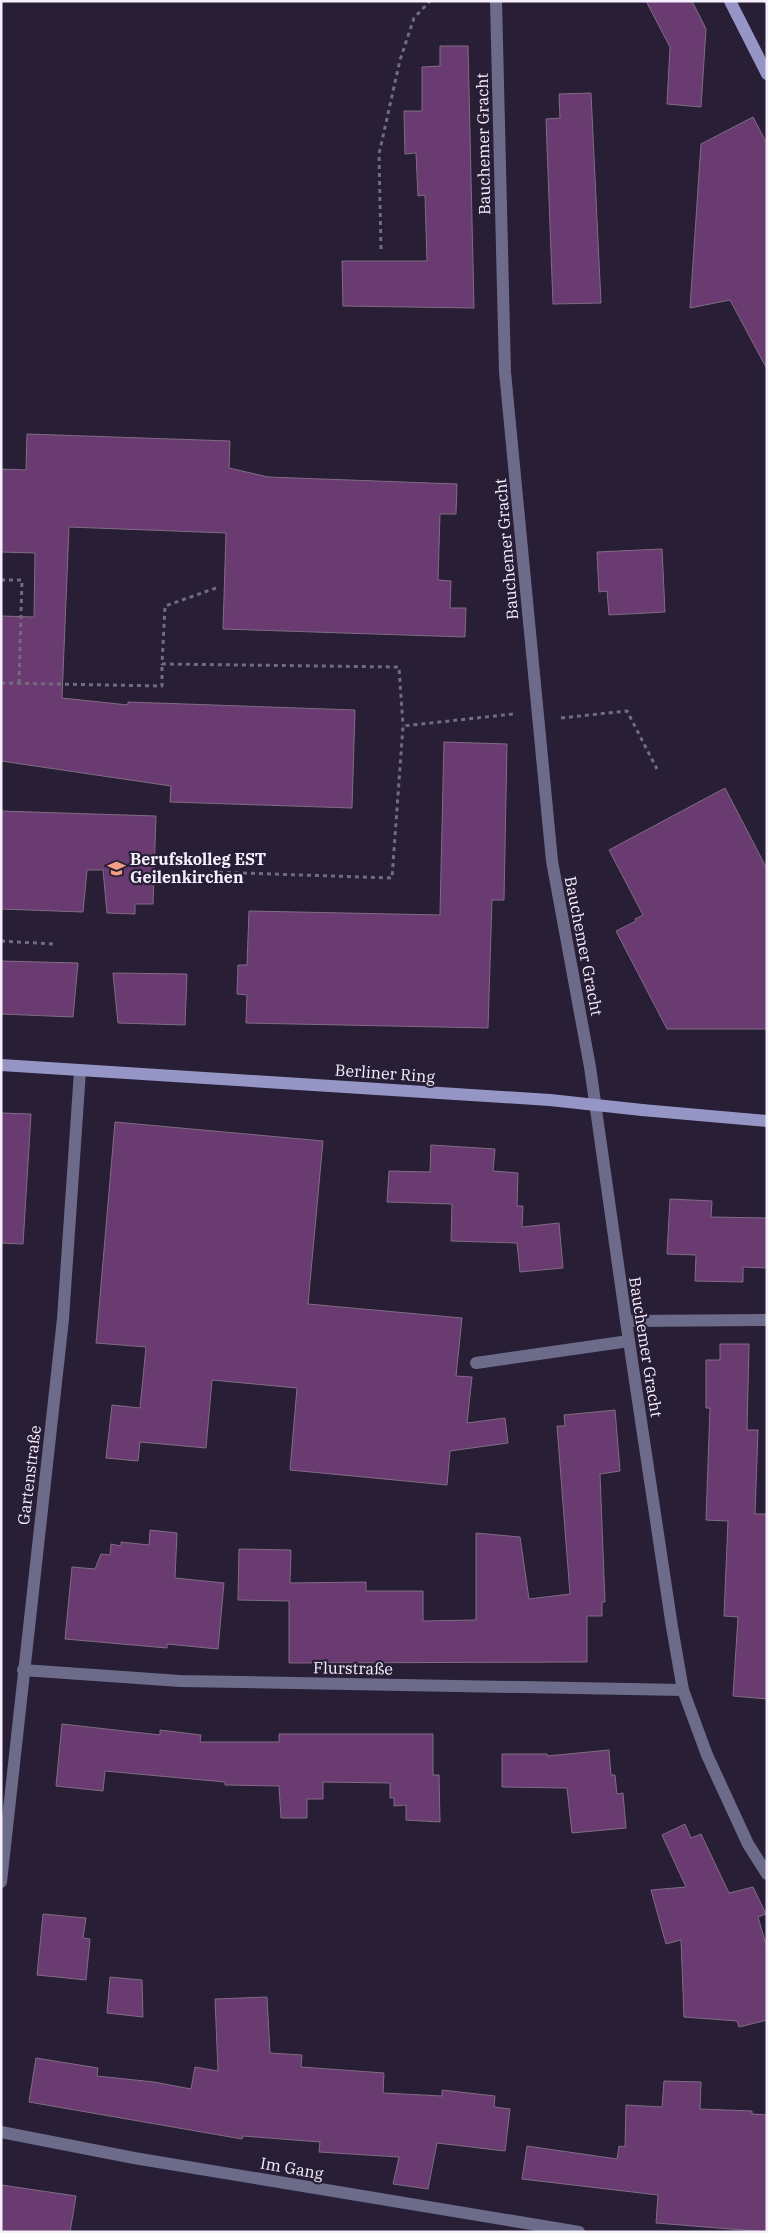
<svg xmlns="http://www.w3.org/2000/svg" width="768" height="2233" font-family="'IBM Plex Serif',serif">
<rect width="100%" height="100%" fill="#281e36"/>
<g fill="#693b71" stroke="#816c84">
<polygon points="646,1 692,1 706,29 701,107 667,104 670,47"/>
<polygon points="440,46 468,46 474,308 343,306 342,261 427,261 425,195 418,196 416,153 405,154 404,111 422,111 422,67 440,66"/>
<polygon points="591,93 601,303 553,304 546,119 560,118 559,94"/>
<polygon points="753,117 767,144 767,369 730,300 690,308 701,144"/>
<polygon points="27,434 230,441 229,468 268,477 457,484 456,514 440,514 438,580 451,581 450,608 466,608 465,637 223,629 226,533 69,527 62,698 128,705 128,702 355,710 352,808 170,802 171,786 1,761 1,616 34,617 35,553 1,552 1,469 26,470"/>
<polygon points="662,549 665,612 609,615 607,591 599,592 597,552"/>
<polygon points="444,742 507,744 504,900 492,900 488,1028 246,1023 247,995 237,994 238,965 247,965 249,911 440,915"/>
<polygon points="725,788 767,869 767,1029 667,1029 616,931 636,921 635,919 643,915 609,850"/>
<polygon points="1,811 156,816 153,904 135,904 135,914 107,913 103,870 87,870 83,912 1,909"/>
<polygon points="1,961 78,963 73,1017 1,1014"/>
<polygon points="113,973 187,974 185,1025 118,1023"/>
<polygon points="1,1113 31,1114 23,1244 1,1243"/>
<polygon points="115,1122 323,1141 308,1304 462,1318 456,1376 472,1377 467,1423 505,1418 508,1443 450,1451 447,1485 290,1470 297,1388 212,1380 206,1448 140,1442 138,1461 106,1458 112,1405 140,1408 146,1347 96,1343"/>
<polygon points="431,1145 495,1149 493,1171 518,1173 517,1206 523,1206 522,1227 559,1223 563,1268 520,1272 517,1243 451,1241 452,1204 387,1202 389,1171 430,1172"/>
<polygon points="670,1199 712,1201 711,1217 767,1218 767,1268 743,1267 743,1282 695,1281 696,1255 667,1254"/>
<polygon points="720,1344 749,1344 747,1430 758,1430 755,1514 767,1514 767,1699 733,1696 738,1617 724,1616 728,1521 706,1520 710,1408 706,1408 706,1360 720,1360"/>
<polygon points="615,1410 620,1471 600,1474 605,1602 602,1602 602,1616 587,1616 587,1662 289,1663 289,1601 238,1600 239,1549 291,1550 290,1583 366,1582 366,1591 423,1591 423,1621 476,1620 476,1533 520,1537 529,1599 570,1594 557,1426 565,1426 564,1415"/>
<polygon points="150,1530 177,1533 175,1578 224,1583 218,1649 167,1644 167,1648 65,1639 72,1567 95,1569 101,1554 110,1555 111,1544 121,1546 121,1542 149,1545"/>
<polygon points="62,1724 160,1735 160,1730 201,1735 200,1742 279,1742 279,1734 433,1734 433,1775 439,1775 440,1822 406,1820 406,1805 394,1806 394,1798 390,1798 390,1783 323,1782 323,1799 307,1799 307,1818 281,1818 279,1786 225,1785 225,1782 105,1771 103,1791 56,1786"/>
<polygon points="609,1750 611,1775 615,1775 617,1794 623,1793 626,1828 572,1833 567,1788 502,1787 502,1754 547,1754 547,1756"/>
<polygon points="685,1824 691,1838 701,1834 729,1893 753,1887 766,1914 758,1917 767,1948 767,2020 739,2027 737,2021 684,2017 681,1940 666,1944 651,1890 686,1887 662,1835"/>
<polygon points="43,1914 86,1918 83,1938 90,1939 86,1980 37,1975"/>
<polygon points="110,1977 142,1980 143,2017 107,2013"/>
<polygon points="267,1997 270,2053 302,2055 301,2067 384,2073 383,2093 442,2096 442,2090 495,2096 494,2107 510,2109 505,2151 437,2143 428,2189 393,2184 399,2157 319,2152 320,2142 243,2136 242,2139 29,2102 36,2058 98,2068 97,2076 154,2082 191,2089 195,2067 218,2071 215,1999"/>
<polygon points="664,2081 701,2082 700,2109 752,2111 752,2114 767,2115 767,2232 656,2223 658,2195 522,2179 527,2146 617,2159 619,2146 625,2147 626,2105 662,2107"/>
<polygon points="1,2185 76,2196 70,2232 1,2232"/>
</g>
<g fill="none" stroke-linecap="round" stroke-linejoin="round">
<g stroke="#736b7f" stroke-width="3" stroke-dasharray="4 4" stroke-linecap="butt">
<polyline points="765,1 767,4"/>
<polyline points="381,249 379,154 400,60 414,18 430,1"/>
<polyline points="1,580 22,580 19,683"/>
<polyline points="216,588 165,606 162,664 399,667 403,726"/>
<polyline points="1,683 162,686 162,664"/>
<polyline points="561,718 627,711 657,769"/>
<polyline points="211,872 392,878 403,726 513,714"/>
<polyline points="1,941 53,944"/>
</g>
<polyline stroke="#6c6c8a" stroke-width="12" points="476,1363 629,1341"/>
<g stroke="#6c6c8a" stroke-width="12">
<polyline points="496,1 505,372 552,861 590,1067 626,1321 672,1627 683,1690 707,1755 748,1844 767,1874"/>
<polyline points="626,1321 767,1320"/>
<polyline points="23,1670 180,1681 683,1690"/>
<polyline points="1,1882 63,1319 80,1071"/>
<polyline points="1,2132 134,2158 579,2232"/>
</g>
<g stroke="#9596c5" stroke-width="12">
<polyline points="730,1 767,74"/>
<polyline points="1,1065 550,1100"/>
<polyline points="642,1110 767,1121"/>
</g>
<polyline stroke="#9596c5" stroke-width="12" points="550,1100 642,1110"/>
</g>
<defs>
<symbol id="school-bare" viewBox="-9 -9 18 18"><path d="M0-5L7-2L0 1L-7-2ZM-4 1L0 2.5L4 1V4Q0 6-4 4Z" fill="#f49e86" stroke="#281e36" stroke-width="2.5" paint-order="stroke"/></symbol>
</defs>
<g fill-rule="evenodd">
<use href="#school-bare" x="104" y="856" width="25" height="25"/>
</g>
<g text-anchor="middle" stroke-width="4.5" stroke-linejoin="round" paint-order="stroke">
<g font-size="16" fill="#f5f0fd" stroke="#281e36">
<text transform="translate(483 144) rotate(-91)" y="6">Bauchemer Gracht</text>
<text transform="translate(506 549) rotate(-95)" y="6">Bauchemer Gracht</text>
<text transform="translate(584 946) rotate(79)" y="6">Bauchemer Gracht</text>
<text transform="translate(385 1073) rotate(4)" y="6">Berliner Ring</text>
<text transform="translate(646 1347) rotate(81)" y="6">Bauchemer Gracht</text>
<text transform="translate(29 1475) rotate(-83)" y="6">Gartenstraße</text>
<text transform="translate(353 1668) rotate(1)" y="6">Flurstraße</text>
<text transform="translate(292 2168) rotate(10)" y="6">Im Gang</text>
</g>
<g font-size="16" font-weight="bold" fill="#f5f0fd" stroke="#281e36" text-anchor="start">
<text x="130" y="865">Berufskolleg EST<tspan x="130" dy="18">Geilenkirchen</tspan></text>
</g>
</g>
<rect width="768" height="2233" fill="none" stroke="#f5f0fd" stroke-width="5"/>
</svg>
